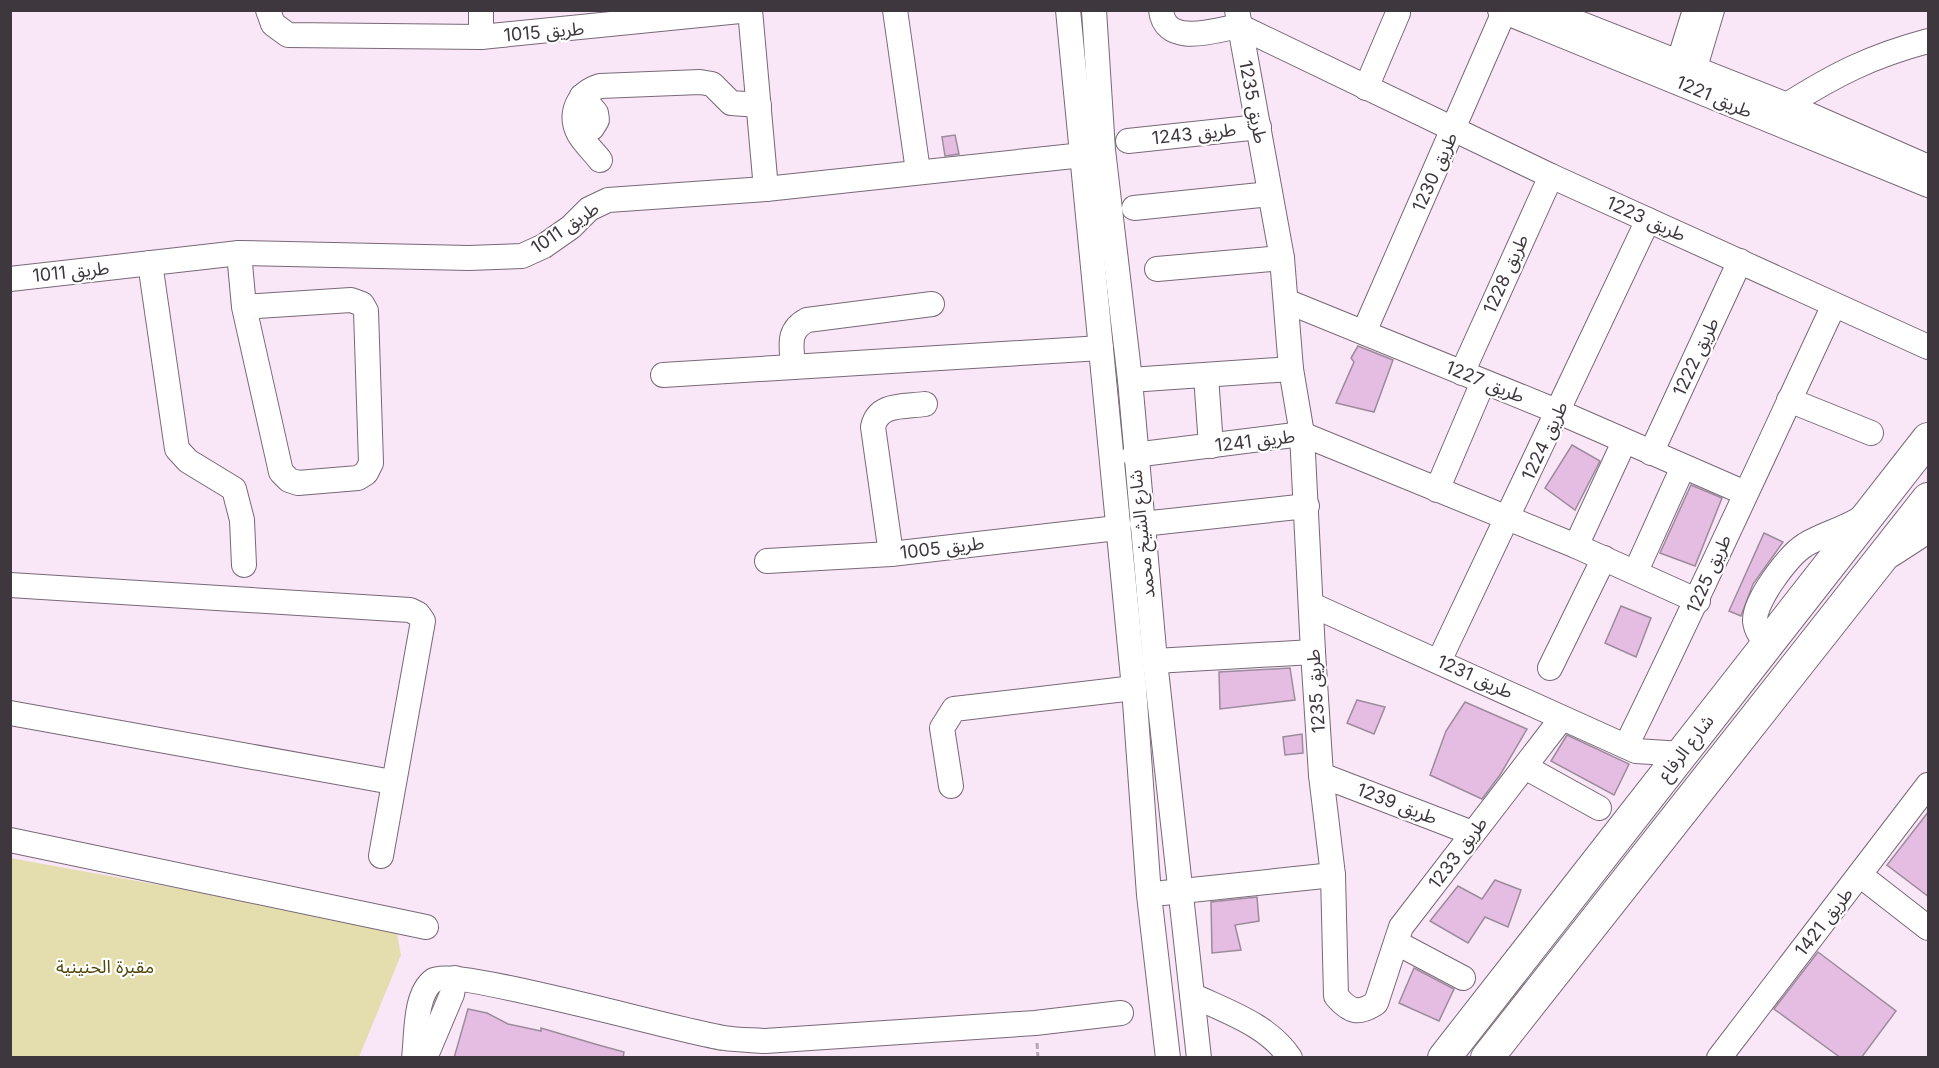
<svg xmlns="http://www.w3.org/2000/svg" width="1939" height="1068" font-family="Inter,'Noto Sans Arabic',sans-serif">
<rect width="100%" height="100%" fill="#f9e7f8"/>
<polygon fill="#e4deae" points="10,858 396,928 401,955 359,1057 11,1057"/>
<g fill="#e5bde3" stroke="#9c8b9b" stroke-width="1.5">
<polygon points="955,135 959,154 945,156 942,137"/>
<polygon points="1358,346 1393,360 1374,412 1336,403 1354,362 1351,358"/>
<polygon points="1572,445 1600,461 1575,510 1545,488"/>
<polygon points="1691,485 1722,498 1695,566 1660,553"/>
<polygon points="1764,533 1783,542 1753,584 1741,616 1729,611"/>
<polygon points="1621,606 1651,618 1636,657 1605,643"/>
<polygon points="1290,668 1295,700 1220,709 1219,672"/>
<polygon points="1357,700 1385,707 1374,734 1347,723"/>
<polygon points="1465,702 1527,729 1500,775 1482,799 1430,775 1446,731"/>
<polygon points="1302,734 1303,753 1285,755 1283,737"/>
<polygon points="1567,735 1629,764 1614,795 1551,761"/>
<polygon points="1929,811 1929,897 1887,865"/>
<polygon points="1495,880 1521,890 1508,927 1485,917 1468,943 1430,921 1458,886 1482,899"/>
<polygon points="1257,897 1259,921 1235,925 1241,950 1212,953 1211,902"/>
<polygon points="1818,952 1896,1011 1861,1058 1841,1058 1774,1009"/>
<polygon points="1414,968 1454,989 1439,1021 1399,1003"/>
<polygon points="468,1009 487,1013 508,1024 541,1031 541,1028 595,1044 624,1052 623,1058 454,1058"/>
</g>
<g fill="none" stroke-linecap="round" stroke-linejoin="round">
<defs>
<g id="minor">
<polyline points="268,10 273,24 288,35 481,37 750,10"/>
<polyline points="481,10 481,37"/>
<polyline points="750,10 766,189"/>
<polyline points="895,10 918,171"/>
<polyline points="1068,10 1134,688 1149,895 1168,1058"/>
<polyline points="1094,10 1103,150 1130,380 1155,661 1199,1058"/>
<path d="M1161,10C1165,48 1216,30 1239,26L1551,176L1928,347"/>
<path d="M1237,10L1282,258L1291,369L1302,434L1313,652L1321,775L1333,875L1336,996C1350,1012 1358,1015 1376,1003L1401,927L1562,718"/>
<polyline points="1500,10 1928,185"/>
<polyline points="1546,10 1787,105 1928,167"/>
<polyline points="1674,77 1695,10"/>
<polyline points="1690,84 1712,10"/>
<polyline points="1366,88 1398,13"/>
<path d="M1787,105C1836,74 1872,56 1928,41"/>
<polyline points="578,131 592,128 597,120 596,113 582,96"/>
<polyline points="1128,141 1259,127"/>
<path d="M600,160C594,152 584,143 579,134C568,113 579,92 600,86L700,82L712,84L731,103L759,105"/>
<polyline points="1134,208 1270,194"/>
<polyline points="239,253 244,307 281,472 289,480 298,483 358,478 366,473 371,463 366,311 362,304 351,300 244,307"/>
<polyline points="150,263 177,449 188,461 234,489 242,520 244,565"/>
<polyline points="1157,269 1282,258"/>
<polyline points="10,279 239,253 469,258 522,256 544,246 571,227 589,209 608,200 766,189 1083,155"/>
<polyline points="1286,301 1559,412 1745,493"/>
<polyline points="1364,332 1504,12"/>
<path d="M793,367C792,347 786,331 807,320L932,304"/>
<polyline points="1462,373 1551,176"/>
<polyline points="663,375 1101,348"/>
<polyline points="1206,376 1211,446"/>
<polyline points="1130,380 1291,369"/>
<polyline points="1789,400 1871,433"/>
<polyline points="1651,453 1740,261"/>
<polyline points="1134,455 1302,434 1576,546 1698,601"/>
<polyline points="1437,490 1483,382"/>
<polyline points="1142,524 1307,506"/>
<polyline points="1576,546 1624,442"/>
<path d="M891,554L873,427C878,403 904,407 925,404"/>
<polyline points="1891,555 1928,531"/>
<polyline points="767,561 891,554 1117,528"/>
<polyline points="1636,571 1683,467"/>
<polyline points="10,585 410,610 418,614 423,621 381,856"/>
<polyline points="1312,605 1636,751 1682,754"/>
<path d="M1769,645C1762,638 1756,631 1755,621C1754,601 1788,556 1805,545C1823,534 1845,529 1863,517"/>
<polyline points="1155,661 1313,652"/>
<polyline points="1439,661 1648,220"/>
<polyline points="1550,668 1604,558"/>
<polyline points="10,713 392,782"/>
<path d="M1626,746C1698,600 1765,452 1834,305"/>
<polyline points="1525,767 1599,808"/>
<polyline points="1321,775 1472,833"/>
<polyline points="951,786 942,728 954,709 1134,688"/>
<polyline points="10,840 426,927"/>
<polyline points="1860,875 1928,928"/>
<polyline points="1163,893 1333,875"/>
<polyline points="1397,943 1463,978"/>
<path d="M1192,995C1225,1011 1269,1025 1290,1058"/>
<path d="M414,1058C417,1036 414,994 434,980C454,967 683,1032 724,1038C738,1040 752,1040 765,1041L1035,1023L1121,1013"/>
<polyline points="425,1058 452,994 455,978"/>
<polyline points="1719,1058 1928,785"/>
</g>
<g id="major">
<polyline points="1444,1058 1928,439"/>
<polyline points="1487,1058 1928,499"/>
</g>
</defs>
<use href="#minor" stroke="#786877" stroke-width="26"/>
<use href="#major" stroke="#786877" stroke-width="34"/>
<polyline stroke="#b5a7b4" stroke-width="3" stroke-dasharray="6 3" stroke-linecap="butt" points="1037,1043 1038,1058"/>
<use href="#minor" stroke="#fff" stroke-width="24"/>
<use href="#major" stroke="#fff" stroke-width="32"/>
</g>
<g text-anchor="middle" stroke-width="4.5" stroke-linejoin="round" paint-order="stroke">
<g font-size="18" fill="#3e373e" stroke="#fff">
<text transform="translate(544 32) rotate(-5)" y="6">طريق 1015</text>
<text transform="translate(1714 97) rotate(23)" y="6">طريق 1221</text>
<text transform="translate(1253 102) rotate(79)" y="6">طريق 1235</text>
<text transform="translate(1194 134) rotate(-6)" y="6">طريق 1243</text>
<text transform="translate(1435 172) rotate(-66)" y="6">طريق 1230</text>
<text transform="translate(1646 219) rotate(24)" y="6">طريق 1223</text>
<text transform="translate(565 228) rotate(-34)" y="6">طريق 1011</text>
<text transform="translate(71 272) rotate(-6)" y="6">طريق 1011</text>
<text transform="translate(1506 274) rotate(-66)" y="6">طريق 1228</text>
<text transform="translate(1696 357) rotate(-65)" y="6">طريق 1222</text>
<text transform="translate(1485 382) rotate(22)" y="6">طريق 1227</text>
<text transform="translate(1255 441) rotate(-7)" y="6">طريق 1241</text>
<text transform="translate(1545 441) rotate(-65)" y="6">طريق 1224</text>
<text transform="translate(1142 534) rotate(-96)" y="6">شارع الشيخ محمد</text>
<text transform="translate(942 548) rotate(-7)" y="6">طريق 1005</text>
<text transform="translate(1709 574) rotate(-66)" y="6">طريق 1225</text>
<text transform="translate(1475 677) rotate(24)" y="6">طريق 1231</text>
<text transform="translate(1316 691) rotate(-94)" y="6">طريق 1235</text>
<text transform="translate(1686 748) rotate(-52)" y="6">شارع الرفاع</text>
<text transform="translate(1397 804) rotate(21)" y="6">طريق 1239</text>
<text transform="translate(1458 853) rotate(-53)" y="6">طريق 1233</text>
<text transform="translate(1824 922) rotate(-52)" y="6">طريق 1421</text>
</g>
<g font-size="18" fill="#504808" stroke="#fff">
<text x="105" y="973">مقبرة الحنينية</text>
</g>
</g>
<rect width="1939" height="1068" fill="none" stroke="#3e373e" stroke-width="24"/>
</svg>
